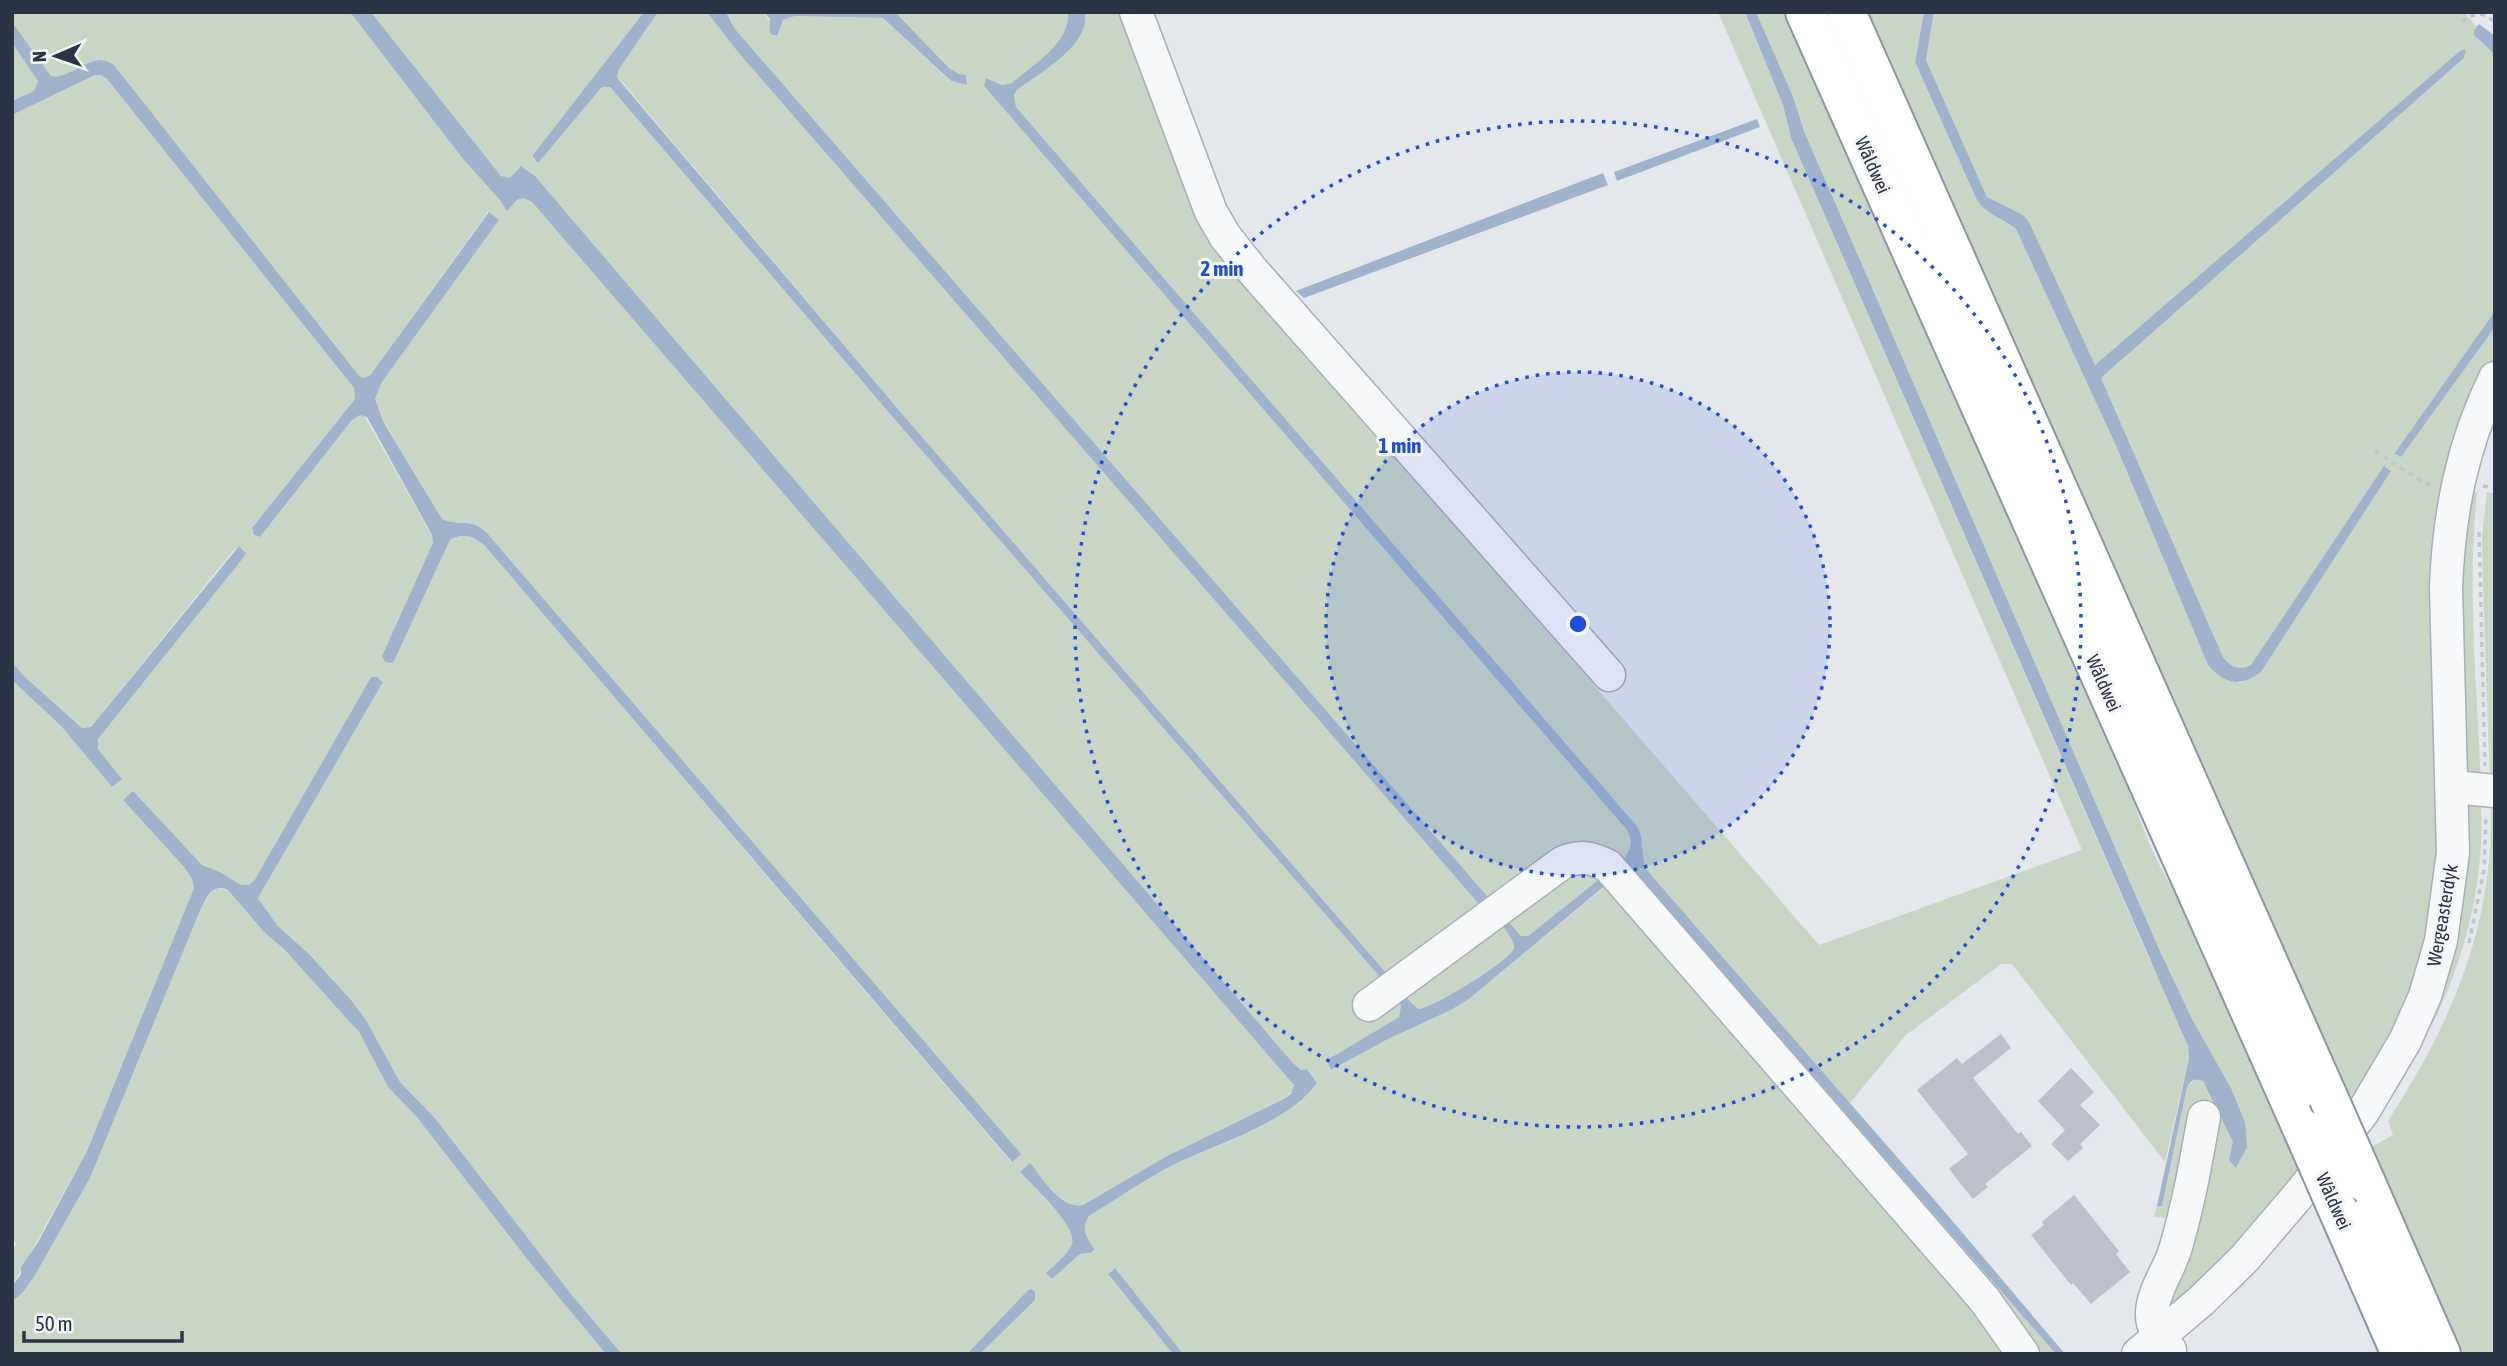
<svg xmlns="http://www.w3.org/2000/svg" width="2507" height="1366" font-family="'Asap Condensed',sans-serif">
<rect width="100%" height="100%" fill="#e4e7ec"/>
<g fill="#c9d6c5" fill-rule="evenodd">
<path d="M12,12H350L463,159L499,199L507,211L517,200L524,198L532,202L1291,1079L1294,1085V1090L1282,1100L1165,1157L1083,1205C1062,1210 1043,1178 1030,1164L1020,1172C1032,1185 1077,1226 1072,1243C1070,1253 1054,1265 1047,1273L1052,1279L1080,1254L1091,1253L1095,1249C1086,1238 1081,1229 1089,1216C1117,1199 1144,1180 1173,1165C1217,1144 1289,1124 1317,1083L1307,1069L1301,1070L1292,1062L535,176L521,166L510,178L501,176L371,12H644L532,156L535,161L538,162L602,87H610L903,429L1382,978L1387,974L910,423L617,76L619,69L658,12H707L737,51L1480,904L1488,897L735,29L727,12L764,13L772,24L770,34L776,36L783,20L795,16L883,18L950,81L967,85L966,75L959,74L949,68L895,12H1068C1070,44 1033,64 1012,83L1002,85L987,78L984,86L1627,830C1634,844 1630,850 1621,862L1629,873H1634L1639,877L2056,1354H2027L1986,1297L1619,872C1591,841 1570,851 1540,872L1365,1004L1368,1009L1546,878L1564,867L1583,862L1593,864L1611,876L1978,1297L2019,1354H1183L1114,1268L1108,1274L1173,1354H980L1035,1300V1291L1028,1290L967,1354H622L575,1299L434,1117L400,1082L366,1020L351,1000L310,955L277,925L258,898L383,682L381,679L371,677L254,881L248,885H241L220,872L202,865L133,792L123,800L184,867L192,879L194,888L87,1151L12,1286V1248L17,1245L12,1237V680L61,726L112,787L122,779L98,749V739L246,553L239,546L232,552L91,727L82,728L24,676L12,662V115L95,75H101L107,79L354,388L355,399L252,528L254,535L260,537L352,420L359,414L364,415L432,536L433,544L428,556L382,656L385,662H393L450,540C464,532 473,536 485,546L1011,1162L1020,1154L487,533C471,517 460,527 442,519L384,422L375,399L382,382L499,220L488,212L371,374L365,378L360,377L114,65C92,48 75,80 51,76L12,22ZM1601,878L1607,885L1469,999L1451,1010L1388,1039L1331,1070L1327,1060L1399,1017L1401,1006L1397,998L1403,994L1418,1009C1432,1009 1511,960 1514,948C1516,940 1505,930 1501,924L1507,920L1521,936H1528Z"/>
<path d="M1085,12H1118L1199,216L1250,288L1819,945L2082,850L1718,12H1745L1783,105L1791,138L2147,954C2161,984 2188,1025 2189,1058L2165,1162L2012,964H2001L1906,1035L1850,1103L1646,869L1642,859L1643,846L1636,825L1016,107L1014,95L1017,90L1086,19Z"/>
<path d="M1756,12H1787L2126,775C2139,824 2158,872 2189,912L2286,1130L2282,1133L2300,1174L2252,1230L2172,1310L2164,1307L2169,1218L2154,1217L2157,1206H2162L2187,1087L2194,1080H2203L2233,1142V1150L2245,1122L2231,1088L2192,1019L2159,949L1804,131L1794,99Z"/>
<path d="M1862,12H1924L1915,62L1976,198C1985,215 2002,217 2016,229L2117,448L2208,665L2228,680L2240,683L2261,672L2391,471L2251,666L2244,669C2235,667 2229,665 2223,657L2101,378L2464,58L2466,50H2461L2095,365L2023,215L1987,197L1926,60L1934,12H2464L2476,26L2474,30L2478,40L2495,55V311L2394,454L2401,457L2495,327V355L2468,409C2461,515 2454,620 2448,726C2442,807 2441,894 2417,972C2402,1020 2377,1062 2351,1104L2215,806L2196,749L2165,679L2141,642Z"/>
<polygon points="12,43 38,81 34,91 12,101"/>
<path d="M2470,490L2477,493C2467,589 2477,687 2481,783L2467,777L2457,616Z"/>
<polygon points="2487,492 2495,494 2495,786 2490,785 2483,584 2482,537"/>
<path d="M2480,796C2488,879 2461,982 2416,1052L2467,802Z"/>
<path d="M2490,796H2495V1354H2459L2372,1150L2373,1146L2393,1135L2388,1121C2453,1021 2497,918 2490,796Z"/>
<polygon points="215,887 228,890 264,932 285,950 336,1004 359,1032 388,1087 416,1116 531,1264 606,1354 12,1354 12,1302 23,1292 34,1277 90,1178 201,907"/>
</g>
<g fill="#9fb4cc">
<path d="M350,12H371L501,176L510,178L521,166L535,176L1292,1062L1301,1070L1307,1069L1317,1083C1288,1124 1217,1143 1173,1165C1144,1180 1117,1199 1089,1216C1081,1229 1086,1238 1095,1249L1091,1253L1080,1254L1052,1279L1046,1273C1054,1265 1070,1253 1072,1243C1077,1226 1032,1185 1020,1172L1030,1163C1042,1177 1061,1210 1083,1205L1165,1157L1282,1100L1291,1094L1294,1085L532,202L524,198L517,200L507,211L499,199L463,159Z"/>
<polygon points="644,12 658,12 619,69 617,76 619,80 910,423 1387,974 1381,978 903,429 610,87 602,87 538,163 532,156"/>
<polygon points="707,12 726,12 735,29 1488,897 1479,904 737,51"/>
<polygon points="764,12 895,12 949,68 959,74 966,75 967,85 951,81 883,18 795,16 783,20 777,36 770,34 770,19"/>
<path d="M1068,12H1085C1091,45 1040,72 1017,90L1014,95L1016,107L1636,825C1646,841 1640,853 1646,869L1944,1211L2065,1354H2056L1639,877L1621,862C1630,850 1634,844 1627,830L984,86L986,78L1002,85L1012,83C1033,64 1070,44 1068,12Z"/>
<path d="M1745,12H1756L1794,99L1804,131L2159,949L2192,1019L2231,1088L2245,1122L2247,1147L2236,1168L2229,1160L2233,1142L2203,1081C2195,1078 2191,1080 2187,1087L2162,1206H2157L2189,1058L2188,1046L1791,138L1783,105Z"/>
<path d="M1924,12H1934L1926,60L1987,197L2023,215L2029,222L2095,365L2461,50H2466L2464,58L2101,378L2223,657C2231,667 2240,671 2251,665L2384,466L2391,471L2261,672C2240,688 2225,684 2208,665L2117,448L2016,229C2002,217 1985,215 1976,198L1915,62Z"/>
<path d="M12,22L51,76C75,79 92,48 114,65L360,377L365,378L371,374L489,212L499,220L382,382L375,399L384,423L442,519C460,527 471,517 487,533L1021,1154L1012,1162L485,546C473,536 464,532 450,540L393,663L385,662L382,656L433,543L432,535L367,417L360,415L352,420L260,537L254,535L252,528L355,399L354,388L107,79L101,75H95L12,115V101L34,91L38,81L12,43Z"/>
<polygon points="2479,24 2495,36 2495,55 2474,35 2474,30"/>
<polygon points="1757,119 1760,127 1617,181 1614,172"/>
<polygon points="1603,173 1608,185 1304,298 1296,291"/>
<polygon points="2495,311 2495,327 2401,457 2394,454"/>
<polygon points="239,546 246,553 243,558 98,739 98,749 122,779 112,787 61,726 12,680 12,662 24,676 82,728 91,727"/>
<path d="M371,677H377L383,682L258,898L277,925L310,955L351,1000L366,1020L400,1082L434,1117L575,1299L622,1354H606L531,1264L416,1116L388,1087L359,1032L285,950L264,932L228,890C212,883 208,896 201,908L90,1178L34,1277L23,1292L12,1302V1286L21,1274V1267L38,1242L87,1151L194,888L192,879L184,867L123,800L133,791L202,865L220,872L241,885H248L254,881Z"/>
<path d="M1602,877L1607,884L1469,999L1451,1010L1388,1039L1331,1070L1327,1060L1399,1017L1401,1006L1397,998L1403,994L1418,1009C1432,1009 1511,960 1514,948C1515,940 1505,930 1501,924L1507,920L1521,936H1528Z"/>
<polygon points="1115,1268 1183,1354 1173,1354 1108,1274"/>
<polygon points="1031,1289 1035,1291 1035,1300 980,1354 967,1354 1028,1290"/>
</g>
<g fill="#bbc0ca">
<polygon points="2001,1034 2011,1048 1973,1078 2018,1134 2021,1132 2032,1146 1985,1184 1988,1187 1973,1199 1949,1169 1968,1154 1917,1090 1957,1058 1962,1064"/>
<polygon points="2071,1068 2094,1092 2080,1105 2100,1125 2080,1144 2083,1148 2068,1161 2051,1144 2065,1130 2038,1101"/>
<polygon points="2074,1195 2119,1251 2116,1254 2130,1272 2091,1304 2073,1283 2071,1285 2031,1235 2044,1225 2042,1222"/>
</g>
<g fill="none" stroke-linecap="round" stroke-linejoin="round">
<defs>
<g id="minor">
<polyline points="1136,12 1211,212 1225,236 1251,269 1609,675"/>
<polyline points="2453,787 2495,791"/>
<path d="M1369,1005L1562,863C1579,855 1591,857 1608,866L1984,1299L2023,1354"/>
<path d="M2170,1350C2160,1339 2151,1327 2152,1312C2153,1291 2169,1270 2175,1250C2188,1207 2196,1162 2204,1117"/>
<path d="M2138,1354L2201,1301L2244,1259L2302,1191L2363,1112L2405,1041L2425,996L2441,941L2453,853L2446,587C2449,513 2462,445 2495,378"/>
</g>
<g id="highway">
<polyline points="1805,12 2302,1128"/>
<polyline points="1846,12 2328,1097"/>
<polyline points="2366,1183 2441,1354"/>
<polyline points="2338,1210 2401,1354"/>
</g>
</defs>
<use href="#minor" stroke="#a9aeb7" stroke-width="35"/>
<use href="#highway" stroke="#8b94a3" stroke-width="42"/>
<g stroke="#c2c5cb" stroke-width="3.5" stroke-dasharray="5 5" stroke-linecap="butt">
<path d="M2462,22C2475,12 2483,11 2495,23"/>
<polyline points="2375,451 2421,481 2433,486"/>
<polyline points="2483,486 2495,488"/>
<polyline points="2479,532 2485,766"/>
<polyline points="2469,943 2484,870 2486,815"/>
</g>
<use href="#minor" stroke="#f7f8fa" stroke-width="32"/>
<use href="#highway" stroke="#fff" stroke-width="38"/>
<defs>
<g id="highway-bridge">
<polyline points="2328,1097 2366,1183"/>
<polyline points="2302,1128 2338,1210"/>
</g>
</defs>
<use href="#highway-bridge" stroke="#8b94a3" stroke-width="42" stroke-linecap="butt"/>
<use href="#highway-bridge" stroke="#fff" stroke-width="38"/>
</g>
<circle cx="1578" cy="624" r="252" fill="#1d4ed8" fill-opacity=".12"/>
<g fill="none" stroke="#1d4ed8" stroke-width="3.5" stroke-dasharray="3.5 7">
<circle cx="1578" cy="624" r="252"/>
<circle cx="1578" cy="624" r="503"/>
</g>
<g text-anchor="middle" stroke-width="6" stroke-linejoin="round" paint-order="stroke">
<g font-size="19" fill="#2b3445" stroke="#f4f6f9">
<text transform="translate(1873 165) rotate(66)" y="7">Wâldwei</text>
<text transform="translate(2104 683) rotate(66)" y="7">Wâldwei</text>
<text transform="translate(2442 915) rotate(-80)" y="7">Wergeasterdyk</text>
<text transform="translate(2334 1201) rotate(66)" y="7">Wâldwei</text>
</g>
</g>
<circle cx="1578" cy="624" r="10" fill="#1d4ed8" stroke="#f4f6f9" stroke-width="3.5"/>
<g font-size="21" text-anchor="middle" font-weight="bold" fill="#1d4ed8" stroke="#f4f6f9" stroke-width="6" stroke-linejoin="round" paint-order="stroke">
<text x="1222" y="276">2 min</text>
<text x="1400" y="453">1 min</text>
</g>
<rect width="2507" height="1366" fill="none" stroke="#2b3445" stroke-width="28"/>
<g transform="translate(56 56) rotate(268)" stroke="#f4f6f9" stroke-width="5" paint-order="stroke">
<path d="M0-5L12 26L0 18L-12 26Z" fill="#2b3445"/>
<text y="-10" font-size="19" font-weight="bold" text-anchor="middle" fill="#2b3445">N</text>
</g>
<path d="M24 1331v10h158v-10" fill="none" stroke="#2b3445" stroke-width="3.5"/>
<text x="35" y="1331" font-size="21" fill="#2b3445" stroke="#f4f6f9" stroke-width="5" paint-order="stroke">50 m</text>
</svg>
